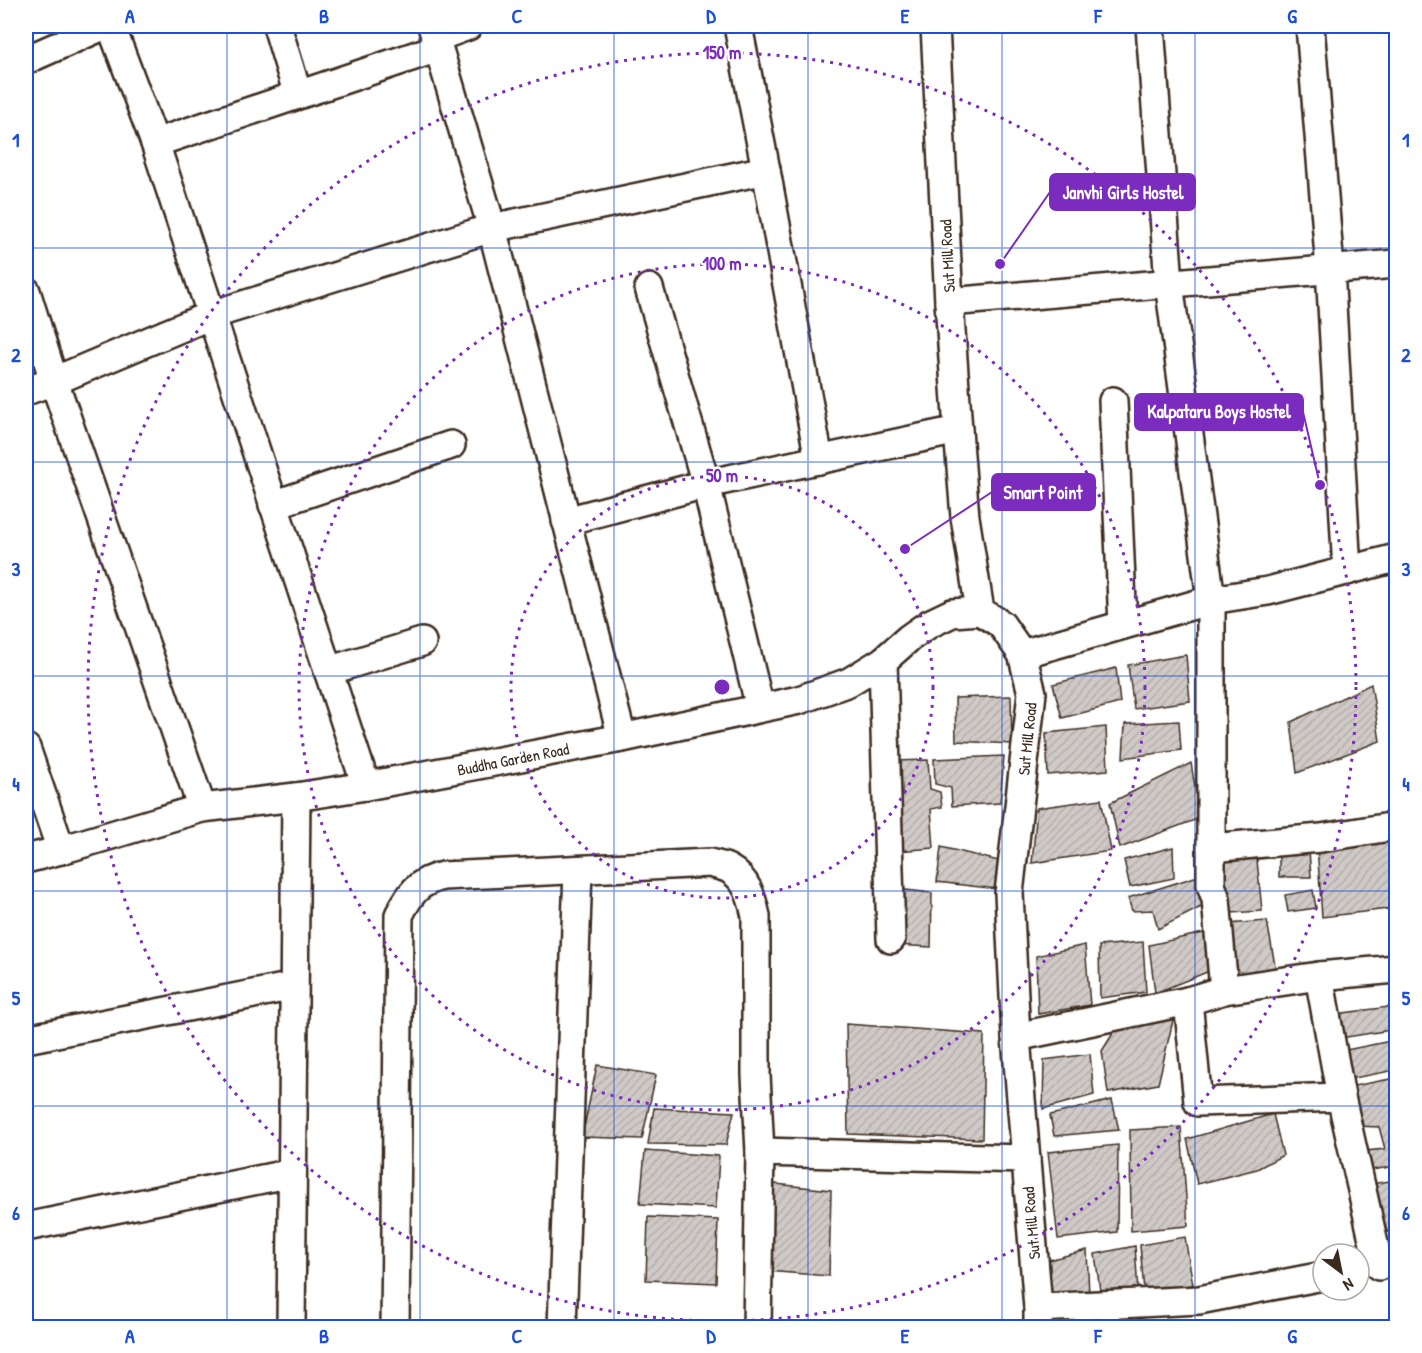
<svg xmlns="http://www.w3.org/2000/svg" width="1422" height="1353" font-family="'Patrick Hand',sans-serif">
<defs>
<pattern id="building-hatch" width="6" height="6" patternUnits="userSpaceOnUse" patternTransform="scale(1.5)"><rect width="6" height="6" fill="#cfcac7"/><path d="M-1 1l2-2M0 6l6-6M5 7l2-2" fill="none" stroke="#b3aeaa"/></pattern>
</defs>
<rect width="100%" height="100%" fill="#fff"/>
<filter id="ink" filterUnits="userSpaceOnUse"><feTurbulence type="fractalNoise" baseFrequency=".0167" numOctaves="2"/><feDisplacementMap in="SourceGraphic" scale="12" xChannelSelector="R" yChannelSelector="G"/><feConvolveMatrix kernelMatrix="1 2 1 2 8 2 1 2 1" color-interpolation-filters="sRGB"/></filter>
<g filter="url(#ink)">
<g fill="url(#building-hatch)" stroke="#3b2a1e" stroke-width="1.5">
<polygon points="1186,655 1190,701 1134,709 1128,665"/>
<polygon points="1116,668 1120,703 1062,718 1053,684"/>
<polygon points="1371,684 1380,741 1297,773 1291,722"/>
<polygon points="1011,696 1012,744 956,741 955,698"/>
<polygon points="1179,721 1181,750 1123,758 1125,724"/>
<polygon points="1106,727 1108,770 1048,775 1046,733"/>
<polygon points="1004,756 1000,803 952,806 951,788 935,784 934,759"/>
<polygon points="928,760 930,789 940,792 942,807 931,809 934,848 898,851 892,761"/>
<polygon points="1191,763 1200,818 1120,848 1110,803"/>
<polygon points="1101,799 1111,851 1032,863 1037,808"/>
<polygon points="1395,833 1396,908 1322,917 1317,846"/>
<polygon points="941,847 999,861 997,889 937,882"/>
<polygon points="1173,847 1174,878 1130,887 1124,860"/>
<polygon points="1256,850 1262,911 1230,913 1222,855"/>
<polygon points="1309,851 1311,877 1279,877 1279,853"/>
<polygon points="1198,876 1203,906 1158,929 1153,910 1132,911 1128,898"/>
<polygon points="897,889 932,893 931,947 895,945"/>
<polygon points="1313,890 1316,908 1288,912 1285,895"/>
<polygon points="1267,921 1276,971 1233,978 1227,924"/>
<polygon points="1208,932 1212,970 1155,993 1149,945"/>
<polygon points="1143,942 1146,992 1100,998 1099,946"/>
<polygon points="1085,945 1090,1005 1038,1014 1036,956"/>
<polygon points="1396,1006 1396,1029 1341,1038 1336,1014"/>
<polygon points="1174,1016 1158,1084 1108,1093 1102,1051 1120,1022"/>
<polygon points="846,1024 984,1034 982,1139 848,1134"/>
<polygon points="1396,1040 1396,1070 1349,1079 1341,1051"/>
<polygon points="1090,1054 1094,1095 1043,1109 1044,1060"/>
<polygon points="597,1065 656,1075 642,1139 582,1137"/>
<polygon points="1396,1078 1396,1166 1372,1170 1366,1151 1385,1149 1379,1127 1357,1126 1348,1087"/>
<polygon points="1112,1100 1119,1130 1054,1136 1050,1115"/>
<polygon points="654,1108 734,1112 726,1145 648,1144"/>
<polygon points="1273,1114 1283,1155 1257,1169 1197,1184 1187,1139"/>
<polygon points="1181,1127 1188,1226 1131,1231 1130,1130"/>
<polygon points="1118,1145 1117,1232 1058,1239 1048,1152"/>
<polygon points="645,1151 719,1156 716,1208 640,1204"/>
<polygon points="1396,1180 1396,1231 1380,1232 1371,1184"/>
<polygon points="766,1183 831,1190 829,1276 766,1271"/>
<polygon points="648,1217 718,1220 716,1283 646,1280"/>
<polygon points="1185,1237 1193,1285 1144,1291 1140,1245"/>
<polygon points="1135,1246 1138,1292 1101,1298 1095,1254"/>
<polygon points="1087,1250 1089,1295 1048,1300 1045,1261"/>
</g>
<g fill="none" stroke-linecap="round" stroke-linejoin="round">
<defs>
<g id="minor">
<polyline points="111,26 155,143 366,786"/>
<polyline points="277,26 298,95"/>
<polyline points="432,26 492,228 622,738"/>
<polyline points="738,26 766,170 819,460"/>
<polyline points="935,26 949,302 958,430 965,517 980,611 1001,624 1022,654 1032,693 1009,893 1016,1037 1038,1308 1038,1328"/>
<polyline points="1150,26 1169,283 1211,600 1211,848 1321,838 1396,826"/>
<polyline points="1310,26 1330,269 1347,571"/>
<polyline points="435,38 468,26"/>
<polyline points="26,60 103,26"/>
<polyline points="155,143 438,48"/>
<polyline points="649,288 706,484 760,708"/>
<polyline points="26,291 54,381 202,808"/>
<polyline points="949,302 1396,264"/>
<polyline points="26,391 54,381 211,315 492,228 766,170"/>
<polyline points="1113,401 1123,625"/>
<polyline points="273,505 451,445"/>
<polyline points="566,521 706,484 958,430"/>
<polyline points="1022,654 1211,600 1268,591 1396,558"/>
<polyline points="883,661 891,939"/>
<polyline points="328,671 422,642"/>
<polyline points="26,748 61,850"/>
<polyline points="1211,848 1211,885 1216,899 1224,990"/>
<polyline points="26,859 61,850 202,808 296,797 366,786 622,738 799,700 849,682 883,661 909,638 929,624 952,613 980,611"/>
<polyline points="1319,976 1341,1097 1379,1266"/>
<polyline points="1188,1001 1198,1102 1341,1097"/>
<polyline points="1016,1037 1188,1001 1224,990 1319,976 1396,969"/>
<polyline points="26,1039 294,986"/>
<polyline points="760,1152 1026,1159"/>
<polyline points="26,1227 292,1173"/>
<polyline points="1038,1308 1199,1300 1323,1276"/>
<polyline points="291,1328 296,797"/>
<path d="M395,1328L399,915C410,894 418,881 443,876L710,863C716,865 724,866 729,869C747,879 752,898 756,916V1075L760,1152L757,1328"/>
<polyline points="562,1328 578,870"/>
</g>
</defs>
<use href="#minor" stroke="#3b2a1e" stroke-width="32"/>
<use href="#minor" stroke="#fff" stroke-width="27"/>
</g>
</g>
<path fill="none" stroke="#1d4ed8" stroke-width="1.5" stroke-opacity="0.55" d="M227,26V1328M420,26V1328M614,26V1328M808,26V1328M1002,26V1328M1195,26V1328M26,248H1396M26,462H1396M26,676H1396M26,891H1396M26,1106H1396"/>
<g fill="none" stroke="#7b2cbf" stroke-width="3" stroke-dasharray="3 6">
<circle cx="722" cy="687" r="211"/>
<circle cx="722" cy="687" r="423"/>
<circle cx="722" cy="687" r="634"/>
</g>
<g text-anchor="middle" stroke-width="5" stroke-linejoin="round" paint-order="stroke">
<g font-size="16" fill="#3b2a1e" stroke="#fff">
<text transform="translate(947 256) rotate(-93)" y="6">Sut Mill Road</text>
<text transform="translate(1027 739) rotate(-84)" y="6">Sut Mill Road</text>
<text transform="translate(513 759) rotate(-11)" y="6">Buddha Garden Road</text>
<text transform="translate(1031 1223) rotate(-95)" y="6">Sut Mill Road</text>
</g>
</g>
<circle cx="722" cy="687" r="9" fill="#7b2cbf" stroke="#fff" stroke-width="3"/>
<g font-size="18" text-anchor="middle" font-weight="bold" fill="#7b2cbf" stroke="#fff" stroke-width="5" stroke-linejoin="round" paint-order="stroke">
<text x="722" y="59">150 m</text>
<text x="722" y="270">100 m</text>
<text x="722" y="482">50 m</text>
</g>
<path fill="none" stroke="#7b2cbf" stroke-width="2" d="M1000 264L1050 192M1320 485L1303 412M905 549L992 492"/>
<g fill="#7b2cbf" stroke="#fff" stroke-width="2">
<circle cx="1000" cy="264" r="6"/>
<circle cx="1320" cy="485" r="6"/>
<circle cx="905" cy="549" r="6"/>
</g>
<g fill="#7b2cbf" stroke="#7b2cbf" stroke-width="2">
<rect x="1050" y="174" width="145" height="36" rx="6"/>
<rect x="1135" y="394" width="168" height="36" rx="6"/>
<rect x="992" y="474" width="103" height="36" rx="6"/>
</g>
<g font-size="18" text-anchor="middle" font-weight="bold" fill="#fff">
<text x="1123" y="199">Janvhi Girls Hostel</text>
<text x="1219" y="418">Kalpataru Boys Hostel</text>
<text x="1043" y="499">Smart Point</text>
</g>
<rect width="1422" height="1353" fill="none" stroke="#fff" stroke-width="66"/>
<g transform="translate(1341 1272) rotate(148)"><circle r="28" fill="#ffffff" stroke="#b1aaa5" stroke-width="1.5"/>
<path d="M0-4.5L10 22L0 15L-10 22Z" fill="#3b2a1e"/>
<text y="-9" font-size="16" font-weight="bold" text-anchor="middle" fill="#3b2a1e">N</text>
</g>
<rect x="33" y="33" width="1356" height="1287" fill="none" stroke="#1d4ed8" stroke-width="2"/>
<g font-size="20" text-anchor="middle" font-weight="bold" fill="#1d4ed8">
<text x="130" y="23">A</text>
<text x="324" y="23">B</text>
<text x="517" y="23">C</text>
<text x="711" y="23">D</text>
<text x="905" y="23">E</text>
<text x="1098" y="23">F</text>
<text x="1292" y="23">G</text>
<text x="16" y="147">1</text>
<text x="1406" y="147">1</text>
<text x="16" y="362">2</text>
<text x="1406" y="362">2</text>
<text x="16" y="576">3</text>
<text x="1406" y="576">3</text>
<text x="16" y="791">4</text>
<text x="1406" y="791">4</text>
<text x="16" y="1005">5</text>
<text x="1406" y="1005">5</text>
<text x="16" y="1220">6</text>
<text x="1406" y="1220">6</text>
<text x="130" y="1343">A</text>
<text x="324" y="1343">B</text>
<text x="517" y="1343">C</text>
<text x="711" y="1343">D</text>
<text x="905" y="1343">E</text>
<text x="1098" y="1343">F</text>
<text x="1292" y="1343">G</text>
</g>
</svg>
